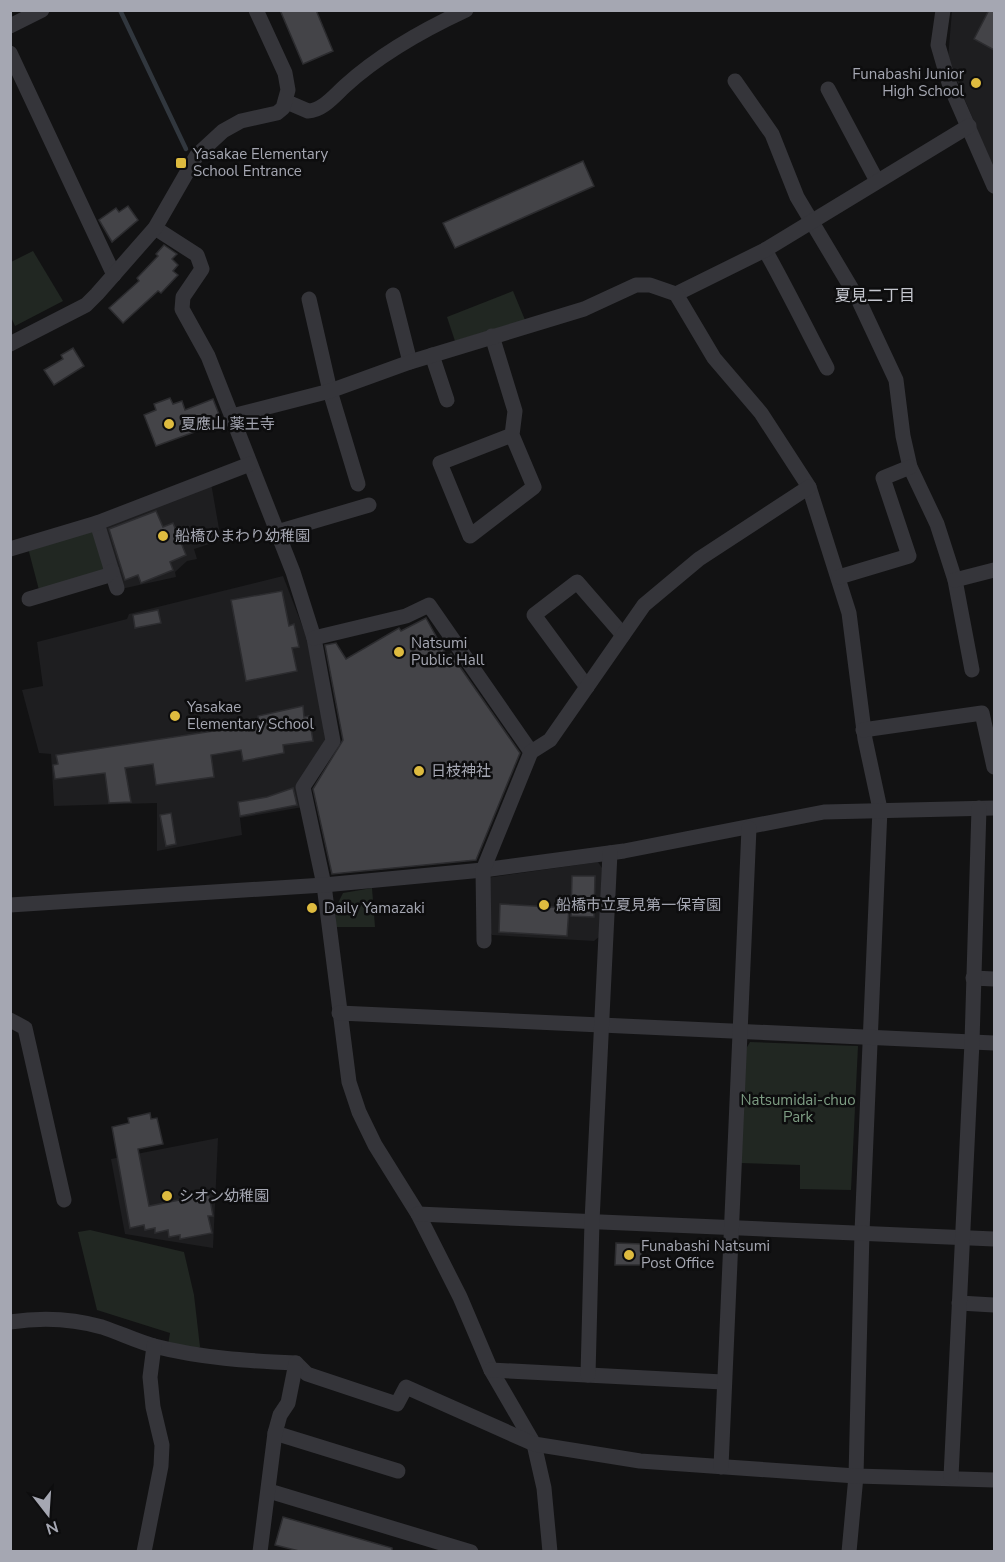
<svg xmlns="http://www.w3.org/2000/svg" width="1005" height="1562" font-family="'Nunito Sans','Noto Sans JP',sans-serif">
<rect width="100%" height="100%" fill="#121213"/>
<g fill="#1e1e20">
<polygon points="952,11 994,11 994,170 948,59"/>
<polygon points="211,483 221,540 194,549 197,559 187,561 175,572 176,577 121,589 105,531 106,525"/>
<polygon points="283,576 310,646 326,743 303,807 240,818 242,835 157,851 157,803 54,806 51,754 39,753 22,690 43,686 37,642 127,619 129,614"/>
<polygon points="598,862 602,868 600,936 594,941 492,935 490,932 486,878"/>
<polygon points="218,1138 213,1248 125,1234 111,1159"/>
</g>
<g fill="#212722">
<polygon points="33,251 63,301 15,326 11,317 11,262"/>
<polygon points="513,291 525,320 455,341 447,317"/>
<polygon points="91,531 97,535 107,567 100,574 39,590 28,548"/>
<polygon points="372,888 375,927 336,927 335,909 343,893"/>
<polygon points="750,1042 858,1046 851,1190 800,1189 800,1165 741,1163 743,1054"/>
<polygon points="90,1230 184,1252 194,1295 200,1347 194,1350 168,1345 170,1333 97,1310 78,1232"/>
</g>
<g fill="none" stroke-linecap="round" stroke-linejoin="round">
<polyline stroke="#31373e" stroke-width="4.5" points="120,10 186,149"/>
</g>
<g fill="#444448" stroke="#2c2c2f" stroke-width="1.5">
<polygon points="280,10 316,10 333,51 303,64"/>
<polygon points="989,10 994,10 994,50 974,39"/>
<polygon points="583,161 594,186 455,248 443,223"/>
<polygon points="128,206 138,220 112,242 99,220 116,208 119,212"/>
<polygon points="164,245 177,254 172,259 178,265 173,271 178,275 161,293 158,291 123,323 109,308 139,281 137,278 158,256 156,254"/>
<polygon points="73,348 84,366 54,385 44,370 63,359 61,355"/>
<polygon points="170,398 173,404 182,401 185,410 213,399 222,422 156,446 144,415 156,410 154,404"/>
<polygon points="156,511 163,527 173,523 186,555 170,562 173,570 141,583 138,575 125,580 109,529"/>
<polygon points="282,591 289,626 294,624 299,647 292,648 297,671 246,681 231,600"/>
<polygon points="158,610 161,623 135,628 133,615"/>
<polygon points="426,618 447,656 451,654 520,753 476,860 332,874 313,789 343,740 325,645 336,643 346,659 399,628 401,631"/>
<polygon points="303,706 304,717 309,716 313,741 283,745 284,753 243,761 241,750 211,755 214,777 156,785 153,764 125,768 131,802 109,803 105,773 55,779 53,765 58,764 56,755 259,724 258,716"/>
<polygon points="293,788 297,805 240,816 238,802 267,797"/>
<polygon points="171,813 176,844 166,846 160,815"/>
<polygon points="572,876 595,876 594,917 571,916"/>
<polygon points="500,904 569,908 567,936 499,932"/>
<polygon points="150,1113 151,1119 157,1118 163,1144 138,1149 149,1206 209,1194 213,1216 208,1216 212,1233 180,1239 180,1235 169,1237 168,1230 155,1233 155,1228 145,1230 144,1225 130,1228 112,1127 129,1123 128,1118"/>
<polygon points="616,1243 642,1244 641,1265 615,1265"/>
<polygon points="283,1517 392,1548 392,1551 299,1551 275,1545"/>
</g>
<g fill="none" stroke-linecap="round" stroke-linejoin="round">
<g stroke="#35353a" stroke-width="15">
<polyline points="943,10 938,45 949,83 994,186"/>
<polyline points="10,26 42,10"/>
<polyline points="10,53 114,275"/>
<polyline points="735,81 772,134 797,197 859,301 896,380 903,436 910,467 937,524 955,580 972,670"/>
<polyline points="828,89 877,181"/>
<path d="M287,102L308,111C323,110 334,96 345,86C380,54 423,30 466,10"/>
<polyline points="155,228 197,255 202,269 183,297 182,309 208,356 293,572 314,638 333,741 303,787 324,885 349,1082 359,1112 375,1145 418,1214 460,1297 491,1370 534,1444 544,1488 550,1552"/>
<path d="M765,250C787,289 806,328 827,368"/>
<polyline points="676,294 765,250 969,126"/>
<polyline points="393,295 410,362"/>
<polyline points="309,299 330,391 358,484"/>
<polyline points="492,336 515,411 512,435 534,487 470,536 440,463 512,435"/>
<polyline points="10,344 86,305 97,294 155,228 197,155 223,131 241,121 277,113 283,108 288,90 285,73 256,10"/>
<polyline points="432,355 447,400"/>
<polyline points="232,416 330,391 410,362 584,309 636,285 650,285 676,294 714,358 761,413 809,487 849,613 865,739 880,809 862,1232 856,1476 849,1552"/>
<polyline points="97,523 117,588"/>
<polyline points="277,532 369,505"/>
<polyline points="10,549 97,523 250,464"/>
<polyline points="839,577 909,556 883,478 910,467"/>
<polyline points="955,580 994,570"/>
<polyline points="29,599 106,576 112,571"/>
<polyline points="314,638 406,616 429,605 531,752"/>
<polyline points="587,687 534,615 577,582 623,635"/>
<polyline points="863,730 982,713 994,767"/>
<polyline points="10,905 324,885 483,870 624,851 824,812 994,808"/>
<polyline points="484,941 483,870 531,752 550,740 644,605 699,559 809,487"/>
<polyline points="973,978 994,979"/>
<polyline points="339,1013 994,1043"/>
<polyline points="10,1020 25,1028 64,1200"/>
<polyline points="418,1214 994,1239"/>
<polyline points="959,1303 994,1305"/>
<path d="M10,1322C42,1317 71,1318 102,1327C120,1333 136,1341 154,1346C201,1358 248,1361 296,1363L307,1374L397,1404L406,1387L534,1444L640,1461L856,1476L994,1480"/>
<polyline points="491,1370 723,1382"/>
<polyline points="588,1375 592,1221 610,853"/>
<polyline points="275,1433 398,1471"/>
<polyline points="721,1467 749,828"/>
<polyline points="951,1477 972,1042 979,808"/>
<polyline points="269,1491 471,1552"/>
<polyline points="144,1552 161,1466 162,1445 153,1407 150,1377 154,1346"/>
<polyline points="260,1552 275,1433 280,1415 288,1403 296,1363"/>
</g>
</g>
<g fill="#debb3f" stroke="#0d0d0e" stroke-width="2">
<circle cx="976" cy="83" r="6"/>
<rect x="175" y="157" width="12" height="12" rx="3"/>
<circle cx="169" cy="424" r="6"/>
<circle cx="163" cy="536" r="6"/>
<circle cx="399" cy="652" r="6"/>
<circle cx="175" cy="716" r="6"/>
<circle cx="419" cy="771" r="6"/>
<circle cx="544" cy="905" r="6"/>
<circle cx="312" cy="908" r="6"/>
<circle cx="167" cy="1196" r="6"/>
<circle cx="629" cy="1255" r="6"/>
</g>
<g text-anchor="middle" stroke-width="5" stroke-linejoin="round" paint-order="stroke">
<g font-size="15" fill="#a5a7b2" stroke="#0d0d0e" text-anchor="start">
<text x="964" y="79" text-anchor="end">Funabashi Junior<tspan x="964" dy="17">High School</tspan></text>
<text x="193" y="159">Yasakae Elementary<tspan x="193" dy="17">School Entrance</tspan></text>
<text x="181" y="429">夏應山 薬王寺</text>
<text x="175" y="541">船橋ひまわり幼稚園</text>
<text x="411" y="648">Natsumi<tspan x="411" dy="17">Public Hall</tspan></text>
<text x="187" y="712">Yasakae<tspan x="187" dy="17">Elementary School</tspan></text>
<text x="431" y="776">日枝神社</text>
<text x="556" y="910">船橋市立夏見第一保育園</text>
<text x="324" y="913">Daily Yamazaki</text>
<text x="179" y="1201">シオン幼稚園</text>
<text x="641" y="1251">Funabashi Natsumi<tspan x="641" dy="17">Post Office</tspan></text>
</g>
<g font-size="15" fill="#7d9c83" stroke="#0d0d0e">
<text x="798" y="1105">Natsumidai-chuo<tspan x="798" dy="17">Park</tspan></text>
</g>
<g font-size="16" fill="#c5c7cf" stroke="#0d0d0e">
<text x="875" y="301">夏見二丁目</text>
</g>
</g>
<rect width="1005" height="1562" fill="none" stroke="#a5a7b2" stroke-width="24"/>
<g transform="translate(48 1514) rotate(163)" stroke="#0d0d0e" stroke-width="4.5" paint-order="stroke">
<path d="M0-4.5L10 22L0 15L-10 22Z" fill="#a5a7b2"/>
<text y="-9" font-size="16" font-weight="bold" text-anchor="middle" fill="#a5a7b2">N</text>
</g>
</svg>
